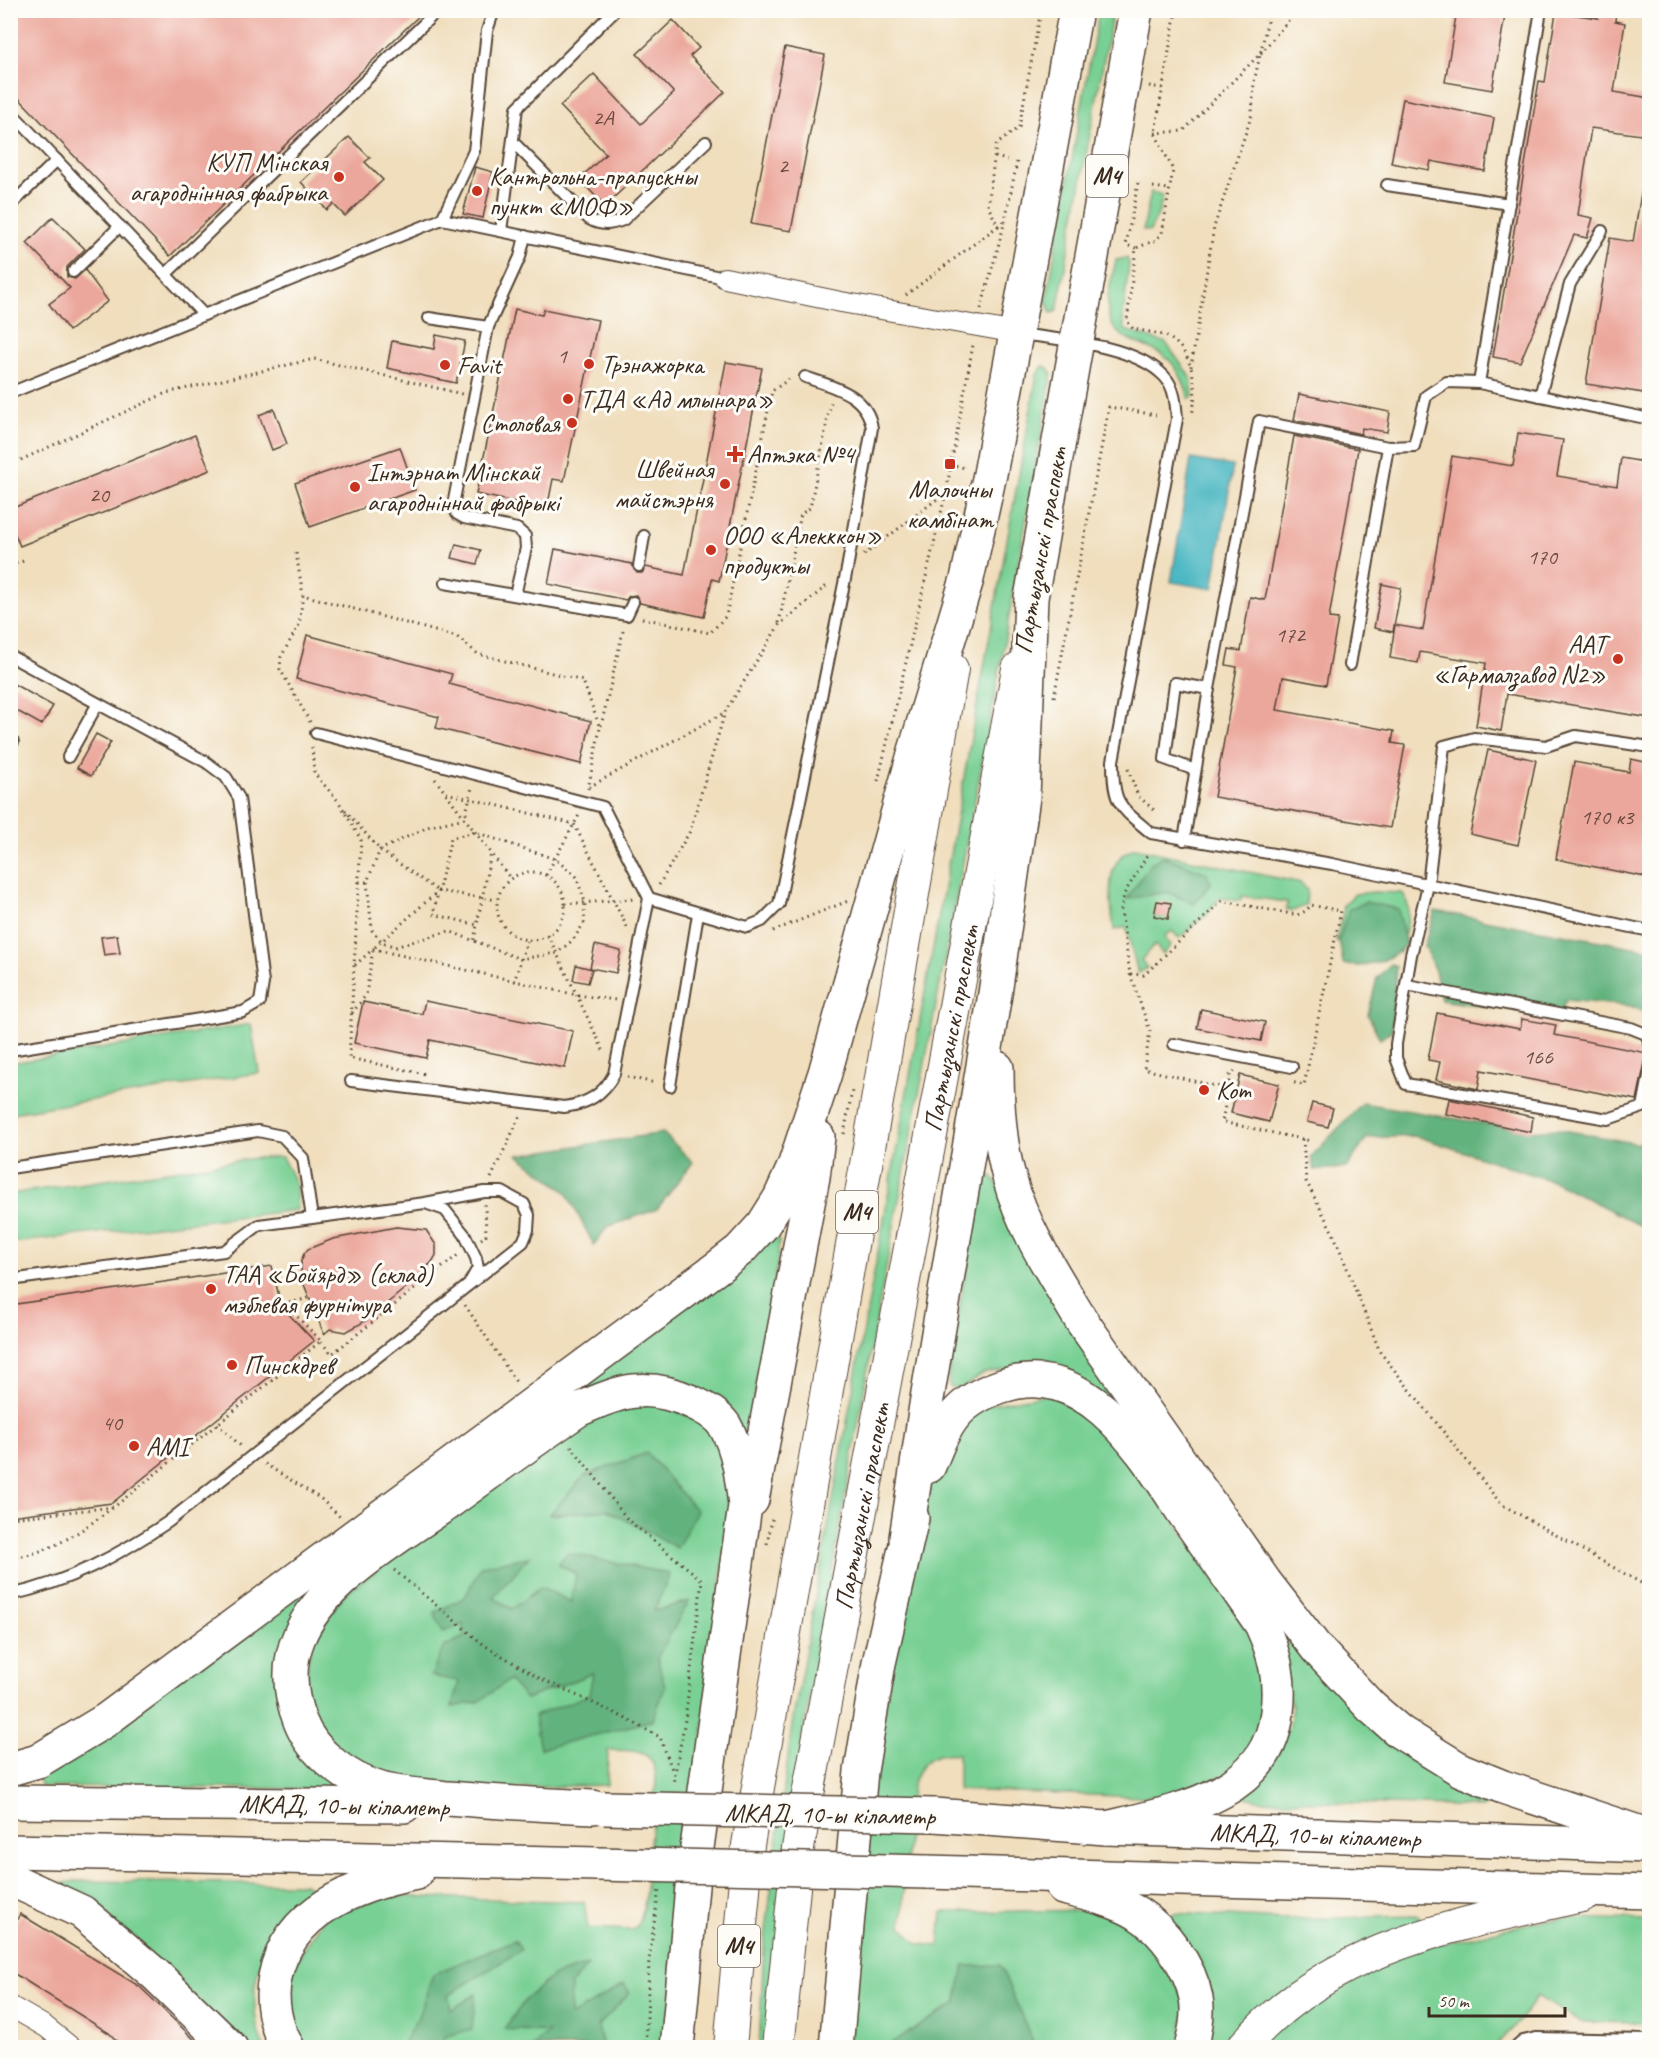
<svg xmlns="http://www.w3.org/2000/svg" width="1660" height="2058" font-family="Caveat,sans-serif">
<rect width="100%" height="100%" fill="#fdfcf7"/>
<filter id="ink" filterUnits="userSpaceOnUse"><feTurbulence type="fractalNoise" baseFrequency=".0167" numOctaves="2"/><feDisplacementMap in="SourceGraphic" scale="12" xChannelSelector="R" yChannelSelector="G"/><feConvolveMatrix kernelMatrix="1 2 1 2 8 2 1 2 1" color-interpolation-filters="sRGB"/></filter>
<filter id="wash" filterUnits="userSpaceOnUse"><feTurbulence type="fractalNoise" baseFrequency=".008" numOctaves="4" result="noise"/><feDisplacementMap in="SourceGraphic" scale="24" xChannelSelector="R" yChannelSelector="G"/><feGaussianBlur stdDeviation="1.35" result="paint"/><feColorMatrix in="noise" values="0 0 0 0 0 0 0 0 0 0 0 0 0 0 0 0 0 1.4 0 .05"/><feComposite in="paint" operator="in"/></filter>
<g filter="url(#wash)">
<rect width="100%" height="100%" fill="#f0debd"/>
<g fill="#79d094" stroke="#5a7d59" stroke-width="1.5">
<polygon points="1099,11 1113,11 1057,311 1051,313 1046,301"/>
<polygon points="1151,192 1163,195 1159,212 1150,231 1143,230"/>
<path d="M1127,258L1129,263L1123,317L1125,330L1166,343L1191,378L1193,397L1189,398C1185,385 1180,371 1170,361C1151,341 1110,345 1108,311C1106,294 1113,276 1116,260Z"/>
<polygon points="1043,366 1047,367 1052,374 998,678 880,1300 796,1776 773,2047 759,2048 764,1946 792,1725 1037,375"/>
<path d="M1135,848L1301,883L1307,890L1306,905L1293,911L1286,910L1287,902L1242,896L1240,901L1220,897L1209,912L1179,938L1172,931L1164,937L1171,945L1163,954L1155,945L1141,960L1148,968L1138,973L1126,927L1114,930C1111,902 1101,860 1135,848Z"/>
<path d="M1374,892L1402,893C1415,908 1404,935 1400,953L1336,941L1344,909L1342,907L1355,894Z"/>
<polygon points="251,1024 259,1073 11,1113 11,1063"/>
<polygon points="282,1157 296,1184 297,1210 11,1243 11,1194 256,1158"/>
<path d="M989,1175L992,1176L1283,1622L1492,1798L1482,1807L1257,1800L1246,1797L1244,1792C1269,1762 1288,1745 1293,1706L1138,1429L1010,1369L984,1373L959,1390L949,1386L948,1378L976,1208L982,1182Z"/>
<polygon points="772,1236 779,1240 778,1258 746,1445 733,1428 598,1388 285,1648 337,1783 333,1789 41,1787 38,1778"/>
<path d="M1049,1394L1119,1438L1263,1652L1266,1726L1230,1774L1172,1795L1142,1797L958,1790V1754C933,1751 919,1762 912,1786L902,1926L918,1944L939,1946L942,1912L1111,1910L1154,1943L1185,2002L1180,2047L848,2048L870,1783L927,1483L968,1409Z"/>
<path d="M640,1398C659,1406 683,1412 701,1423C723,1437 727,1472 731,1495L666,2047L297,2048L281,1985L326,1915L389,1896L584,1902L588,1928L632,1930L639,1924L644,1908L656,1780C655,1747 634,1751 608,1750L607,1785L479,1789L378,1776L345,1757L316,1722L305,1686L311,1642L344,1595L575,1422Z"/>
<path d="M74,1881L304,1884L320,1891C304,1907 286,1923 272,1941C251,1967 250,2018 264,2047L239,2048L58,1885Z"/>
<polygon points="1174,1913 1283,1919 1418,1916 1421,1921 1236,2033 1223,2047 1202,2048 1168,1921"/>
<polygon points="1567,1918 1649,1920 1649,2023 1580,2022 1537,1996 1517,2024 1495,2047 1253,2048 1287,2017 1406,1952 1535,1922"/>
</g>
<g fill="#62b27e" stroke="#4e6e4e" stroke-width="1.5">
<polygon points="1163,856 1207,873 1211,883 1194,904 1167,892 1127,899 1151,863"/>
<path d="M1365,902L1398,909L1406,944C1391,961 1365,970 1343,964L1339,940L1349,909Z"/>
<polygon points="1435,911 1649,950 1649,1014 1631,1006 1566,1000 1557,1020 1531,1004 1491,1007 1441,1000 1435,971 1424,946"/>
<polygon points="1391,964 1396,966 1392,1030 1380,1039 1368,1015 1377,978"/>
<polygon points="1362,1103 1530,1131 1558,1129 1639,1144 1649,1125 1649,1230 1555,1182 1416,1136 1367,1138 1346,1168 1314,1170 1311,1157"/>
<polygon points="663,1133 693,1162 657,1209 607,1227 594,1245 566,1192 518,1155"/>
<polygon points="647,1453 697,1511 677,1548 608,1510 549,1515 584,1476"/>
<polygon points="567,1553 670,1574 654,1611 689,1601 657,1658 665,1687 653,1720 540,1749 534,1716 589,1695 593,1673 526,1699 509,1680 478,1702 452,1707 459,1681 431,1676 444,1647 464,1637 463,1624 443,1632 434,1613 465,1597 481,1566 529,1557 493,1597 512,1609 541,1587 571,1602 576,1574 558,1564"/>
<polygon points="515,1940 521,1950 448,1995 451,2010 476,1994 472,2029 444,2037 449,2047 401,2047 418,2017 433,1974"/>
<polygon points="588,1965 571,1985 570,2016 624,1984 630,1993 598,2026 603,2047 532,2047 549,2032 504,2029 527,1998 553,1976"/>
<polygon points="1000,1965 1035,2047 885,2047 956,2003 964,1966"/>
</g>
<polygon fill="#47b6c1" stroke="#417070" stroke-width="1.5" points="1191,459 1233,466 1213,589 1171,582"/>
<g id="blocks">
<g fill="#eca79c">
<polygon points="10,10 425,10 170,256 10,89"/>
<polygon points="1457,10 1506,10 1492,90 1445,82"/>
<polygon points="1595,10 1616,10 1615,21 1625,23 1614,92 1650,98 1648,136 1591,128 1578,215 1593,218 1587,238 1574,235 1520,362 1493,357 1539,81 1545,82 1556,12 1598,18"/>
<polygon points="673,20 699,48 690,56 725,92 605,206 579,179 606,154 560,106 594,74 641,124 674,93 637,54"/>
<polygon points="785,47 825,55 791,231 751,224"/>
<polygon points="1403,99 1494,118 1485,171 1431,161 1429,170 1391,163"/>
<polygon points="349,137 370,158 365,162 383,180 345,216 333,204 327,210 301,182"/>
<polygon points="475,167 493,172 483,218 463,214"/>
<polygon points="1641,193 1650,194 1650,394 1586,384 1610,238 1633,242"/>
<polygon points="53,217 85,249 67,267 67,277 75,279 85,270 108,301 69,331 49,304 70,288 27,243"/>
<polygon points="515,309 542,315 544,309 598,320 564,481 553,479 547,509 476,494"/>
<polygon points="436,335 465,341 456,383 387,368 392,341 434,349"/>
<polygon points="726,362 762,368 719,581 712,579 704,617 640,603 636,595 629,596 626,600 548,584 555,549 632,564 637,573 642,573 646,567 684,575"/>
<polygon points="1299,394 1390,412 1387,432 1362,428 1361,434 1294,420"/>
<polygon points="274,409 287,444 272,450 259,415"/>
<polygon points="1518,433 1563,440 1557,476 1617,486 1621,458 1650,463 1650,718 1507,694 1501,731 1476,726 1486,663 1420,652 1418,663 1390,658 1395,625 1423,630 1452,456 1513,466"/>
<polygon points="195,435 210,470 20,546 10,523 10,509"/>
<polygon points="1294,436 1358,449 1329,618 1338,619 1326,685 1283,677 1277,710 1394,731 1392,743 1405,745 1390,828 1214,797 1237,667 1226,665 1229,649 1241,651 1250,597 1265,600"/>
<polygon points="400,447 415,490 310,527 295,483"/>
<polygon points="456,544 481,550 477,564 452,558"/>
<polygon points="1382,584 1401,588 1393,632 1374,628"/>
<polygon points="307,635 452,674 449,684 591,721 581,764 436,728 439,717 296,679"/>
<polygon points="10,682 53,706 42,725 10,707"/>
<polygon points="96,734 111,742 91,776 77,768"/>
<polygon points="1488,750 1536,760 1518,845 1470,834"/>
<polygon points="1631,759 1650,763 1650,878 1556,859 1574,762 1629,772"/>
<polygon points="1157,901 1171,903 1168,919 1154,916"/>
<polygon points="117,935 120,953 104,955 101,937"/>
<polygon points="595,945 621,951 616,973 590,968"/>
<polygon points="576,965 592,969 588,983 573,980"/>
<polygon points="425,1001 573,1031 565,1068 430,1040 426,1058 354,1043 363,1002 422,1014"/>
<polygon points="1201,1009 1265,1022 1261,1041 1197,1028"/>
<polygon points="1437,1013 1520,1029 1522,1019 1556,1025 1554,1035 1647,1053 1637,1100 1481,1070 1478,1089 1436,1080 1440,1062 1428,1060"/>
<polygon points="1240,1075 1279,1084 1269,1122 1231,1113"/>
<polygon points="1449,1099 1533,1117 1531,1132 1446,1114"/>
<polygon points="1312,1103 1333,1108 1328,1127 1307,1122"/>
<polygon points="396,1227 426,1230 436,1245 436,1255 432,1262 409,1285 367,1320 346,1332 330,1329 324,1334 301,1277 301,1261 304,1254 308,1249 333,1239"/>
<polygon points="272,1266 281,1306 314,1341 112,1503 10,1516 10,1305"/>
<polygon points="20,1914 139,1986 203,2048 124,2048 109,2033 10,1971 10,1932"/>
</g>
</g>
</g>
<g filter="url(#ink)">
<use href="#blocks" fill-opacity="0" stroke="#564536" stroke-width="1.5"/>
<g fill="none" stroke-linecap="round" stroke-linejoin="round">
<defs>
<g id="service">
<polyline points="10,111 204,315"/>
<path d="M513,142L589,219C601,226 610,225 623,220L706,142"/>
<polyline points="1387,185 1509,204"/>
<polyline points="10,206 57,160"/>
<polyline points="442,219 474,151 487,31 494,10"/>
<polyline points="501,231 517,108 615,10"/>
<polyline points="73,272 120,226"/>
<polyline points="166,274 438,10"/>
<polyline points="429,318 488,327 520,257 525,236"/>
<polyline points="488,327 453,505 457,514 464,518 517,529 525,536 526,548 515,595"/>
<path d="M1020,334C1062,340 1134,345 1164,376C1175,387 1176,405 1177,419L1113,761C1113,805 1119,806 1151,833L1332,864L1650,931"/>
<polyline points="1479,383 1541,10"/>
<polyline points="10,393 442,219 725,278"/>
<polyline points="1540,396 1570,284 1602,231"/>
<polyline points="1388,447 1414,446 1426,396 1447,382 1479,383 1650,419"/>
<polyline points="639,566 644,536"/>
<polyline points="445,583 627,615 633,602"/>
<polyline points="10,656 206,762 226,777 239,798 263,983 260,1002 243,1012 10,1050"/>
<polyline points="1209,689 1259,421 1388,447 1350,665"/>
<path d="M316,733L603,807L649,898L614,1074C603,1095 587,1104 564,1107L351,1081"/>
<polyline points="10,740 13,742"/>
<polyline points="1650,747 1576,736 1546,746 1474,738 1444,746 1428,885 1411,955 1396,1044 1396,1058 1406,1084 1608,1119 1643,1107 1650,1071"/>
<polyline points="68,757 97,705"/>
<polyline points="1184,840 1209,689 1175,683 1165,759 1195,770"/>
<path d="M649,898L747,927L762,921L779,904L847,569L872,428C867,394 834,387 805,377"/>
<polyline points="1407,985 1631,1028 1646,1034 1650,1043"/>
<polyline points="1174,1044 1292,1067"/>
<polyline points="670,1086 698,914"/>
<polyline points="10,1168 258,1131 282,1136 303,1158 312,1218"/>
<polyline points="428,1204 445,1210 465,1235 476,1258 478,1268 470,1282"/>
<path d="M10,1280L224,1251L259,1225L425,1203L484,1192H502L524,1204L529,1215L528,1230L523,1242L168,1522C119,1555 69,1582 10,1595"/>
<polyline points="1515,2048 1523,2041 1536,2038 1650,2040"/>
</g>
<g id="minor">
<polyline points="725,278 841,302 1017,333"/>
<polyline points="10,2006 46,2027 72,2048"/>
</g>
<g id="primary">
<polyline points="730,2048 748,1845 952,669"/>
<path id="s1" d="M778,2048L798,1848L1018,669"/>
<path d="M1242,2048C1330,1945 1457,1925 1582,1896"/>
</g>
<g id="trunk">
<path d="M997,1068C997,1104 999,1141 1009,1177C1023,1228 1054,1275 1081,1320L1265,1582L1317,1649L1371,1707L1400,1732L1461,1770L1503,1787L1650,1836"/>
<path d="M929,1466C946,1423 956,1401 1002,1386C1089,1357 1145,1456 1185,1515C1211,1551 1236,1588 1261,1624C1275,1654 1281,1679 1277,1712C1269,1797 1173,1812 1106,1828"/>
<polyline points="752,1500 813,1177 818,1137"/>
<polyline points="906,1538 926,1405 995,994 1023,797 1031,598 1136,10"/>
<polyline points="10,1769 38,1761 106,1720 718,1267 740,1250 763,1225 780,1198 794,1167 825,1073 914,754 967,579 990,474 1076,10"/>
<polyline points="10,1802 404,1806"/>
<path d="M593,1807C545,1805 496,1802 448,1798C426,1795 403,1795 381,1789C348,1780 312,1753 300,1721C289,1693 287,1665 299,1637C322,1580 400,1537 449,1502C492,1471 534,1440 578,1410C621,1390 647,1382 692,1402C704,1408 717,1414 725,1426C739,1450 742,1479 745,1506L693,1876L677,2048"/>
<path id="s2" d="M934,1815L1106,1828L1650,1846"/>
<polyline points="10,1851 598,1864"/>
<polyline points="927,1872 1650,1892"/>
<polyline points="10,1879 82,1912 156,1975 231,2048"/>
<path d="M1063,1888C1087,1894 1115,1900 1137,1913C1164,1930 1190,1966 1196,1998C1199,2013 1195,2033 1191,2048"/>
<path d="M288,2048C275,2027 270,2001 275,1977C288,1910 356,1885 416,1873"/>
<polyline points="836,2048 861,1771 879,1663 912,1518"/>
</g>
</defs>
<use href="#service" stroke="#564536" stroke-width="14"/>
<use href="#minor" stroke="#564536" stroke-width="22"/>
<use href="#primary" stroke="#564536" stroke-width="34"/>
<use href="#trunk" stroke="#564536" stroke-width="36"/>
<g stroke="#564536" stroke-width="3" stroke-dasharray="1.5 4.5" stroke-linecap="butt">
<path d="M1176,10L1155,133L1173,170L1162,233L1156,240L1136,248L1127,321L1133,329C1143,331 1155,332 1165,336C1193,347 1199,390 1192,414"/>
<polyline points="1149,86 1162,88"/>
<polyline points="1155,133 1183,131 1261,53 1297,10"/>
<polyline points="995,157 1007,160"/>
<polyline points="1153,187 1169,189"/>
<polyline points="1004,222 998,226 988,206 996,145 1019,127 1041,10"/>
<polyline points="1136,248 1126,245 1138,183"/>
<polyline points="906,295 998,226"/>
<polyline points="981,309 1005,221 1017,162"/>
<polyline points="1191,367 1214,227 1252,114 1254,82 1270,10"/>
<polyline points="950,464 965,468"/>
<polyline points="10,465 166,393 314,359 462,394"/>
<polyline points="296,553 303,595"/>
<polyline points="864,555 945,493"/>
<polyline points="10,564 24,561"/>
<polyline points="642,618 710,633 726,616 772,391 792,377"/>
<polyline points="779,623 801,514 810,508 831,402"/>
<polyline points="1054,697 1109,407 1156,415"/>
<polyline points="310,722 280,669 281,657 299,625 303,595 457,637 478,654 583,681 600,728 588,789"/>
<polyline points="601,726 624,627"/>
<polyline points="312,747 314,773 339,802 361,840 349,1058 425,1074"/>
<polyline points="1128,769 1138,796 1154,810"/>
<polyline points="435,779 510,878"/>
<polyline points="878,781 946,492 973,345"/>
<polyline points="589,787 724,713"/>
<polyline points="446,793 574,824 628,929"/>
<polyline points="345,810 380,850 438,891"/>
<polyline points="1147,856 1124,894 1121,910 1130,974 1144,975 1222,901 1297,915 1306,911 1311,905 1341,911 1304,1085 1291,1082"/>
<circle cx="531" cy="906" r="34"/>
<polyline points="546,875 579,815"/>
<polyline points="359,882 367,882 380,850 430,826 465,818 472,787"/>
<polyline points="367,882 372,930 382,942 395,947 449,931 520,959 557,953 573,940 584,923 585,902 576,876 555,859 475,832 451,838 433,914 477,925"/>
<polyline points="659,885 690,831 725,712 779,625 829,584"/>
<polyline points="565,904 635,899"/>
<polyline points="773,931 848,901"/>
<polyline points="548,935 603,1050"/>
<polyline points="474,940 491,853"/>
<polyline points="355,965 373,949 577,995 616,1000"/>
<polyline points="1130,974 1150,1031 1144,1069 1228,1089 1230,1075 1235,1071"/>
<polyline points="514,982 527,941"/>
<polyline points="352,1013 366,995 373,949 438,891 497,900"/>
<polyline points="627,1077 656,1083"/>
<polyline points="1228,1089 1222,1122 1311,1141"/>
<polyline points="844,1134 852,1091"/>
<polyline points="1303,1139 1306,1181 1334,1235 1380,1352 1501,1504 1650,1588"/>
<polyline points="491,1178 520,1116"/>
<polyline points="481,1239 486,1236 485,1204"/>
<polyline points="465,1305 518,1385"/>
<polyline points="321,1342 332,1354 458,1255"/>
<polyline points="217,1424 241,1446"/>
<polyline points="571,1446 628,1520 702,1580 685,1720 673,1784"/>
<polyline points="265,1464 321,1499 340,1517"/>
<polyline points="10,1518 114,1507 321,1341 285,1304 309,1298"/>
<polyline points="767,1544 773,1515"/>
<path d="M10,1558C52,1553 80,1532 112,1508"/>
<polyline points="394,1570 484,1645 539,1678 615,1713 660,1737 673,1772"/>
<polyline points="646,2048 649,1960 659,1889"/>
</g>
<use href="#service" stroke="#fff" stroke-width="10"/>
<use href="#minor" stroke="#fff" stroke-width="20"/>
<use href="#primary" stroke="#fff" stroke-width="32"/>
<use href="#trunk" stroke="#fff" stroke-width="33"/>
<defs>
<g id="trunk-bridge">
<polyline points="604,1808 934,1815"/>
<polyline points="598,1864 927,1872"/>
</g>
</defs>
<use href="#trunk-bridge" stroke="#564536" stroke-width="36" stroke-linecap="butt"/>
<use href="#trunk-bridge" stroke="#fff" stroke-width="33"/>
</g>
</g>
<g fill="#c8321e" stroke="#fdfcf7" stroke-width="2">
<circle cx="339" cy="177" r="6"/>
<circle cx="477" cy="191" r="6"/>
<circle cx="589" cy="364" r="6"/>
<circle cx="445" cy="365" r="6"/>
<circle cx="568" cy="399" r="6"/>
<circle cx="572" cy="423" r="6"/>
<path d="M732 445h6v6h6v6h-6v6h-6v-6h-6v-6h6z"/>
<rect x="944" y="458" width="12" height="12" rx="3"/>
<circle cx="725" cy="484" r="6"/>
<circle cx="355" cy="487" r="6"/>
<circle cx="711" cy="550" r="6"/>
<circle cx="1618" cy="659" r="6"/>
<circle cx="1204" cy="1090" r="6"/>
<circle cx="211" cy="1289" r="6"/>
<circle cx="232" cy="1365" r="6"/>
<circle cx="134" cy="1446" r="6"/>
</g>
<g text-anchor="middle" stroke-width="6" stroke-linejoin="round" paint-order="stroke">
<g font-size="22" fill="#67493e">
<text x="603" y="125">2А</text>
<text x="783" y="173">2</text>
<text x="562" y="363">1</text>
<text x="99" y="502">20</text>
<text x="1542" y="564">170</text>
<text x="1290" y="642">172</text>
<text x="1607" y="824">170 к3</text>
<text x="1538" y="1064">166</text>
<text x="112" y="1430">40</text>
</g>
<g fill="#fdfcf7" stroke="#75695f" stroke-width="1.5">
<rect x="1086" y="155" width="42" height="42" rx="4.5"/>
<rect x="836" y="1191" width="42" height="42" rx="4.5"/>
<rect x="718" y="1925" width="42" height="42" rx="4.5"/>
</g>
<g font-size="24" font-weight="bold" fill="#3b2a1e">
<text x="1107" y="184">М4</text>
<text x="857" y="1220">М4</text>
<text x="739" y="1954">М4</text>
</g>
<g font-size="26" fill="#3b2a1e" stroke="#fdfcf7" text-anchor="start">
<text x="327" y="171" text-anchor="end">КУП Мінская<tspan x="327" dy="30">агароднінная фабрыка</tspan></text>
<text x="489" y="185">Кантрольна-прапускны<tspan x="489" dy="30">пункт «МОФ»</tspan></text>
<text x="601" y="373">Трэнажорка</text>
<text x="457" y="374">Favit</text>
<text x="580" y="408">ТДА «Ад млынара»</text>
<text x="560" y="432" text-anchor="end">Столовая</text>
<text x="747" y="463">Аптэка №4</text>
<text x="713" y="478" text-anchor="end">Швейная<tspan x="713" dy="30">майстэрня</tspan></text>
<text x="367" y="481">Інтэрнат Мінскай<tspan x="367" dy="30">агародніннай фабрыкі</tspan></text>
<text x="950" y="498" text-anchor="middle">Малочны<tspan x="950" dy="30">камбінат</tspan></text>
<text x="723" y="544">ООО «Алекккон»<tspan x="723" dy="30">продукты</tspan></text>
<text x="1606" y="653" text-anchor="end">ААТ<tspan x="1606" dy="30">«Гармалзавод N2»</tspan></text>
<text x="1216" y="1099">Кот</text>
<text x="223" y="1283">ТАА «Бойярд» (склад)<tspan x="223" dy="30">мэблевая фурнітура</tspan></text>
<text x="244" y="1374">Пинскдрев</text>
<text x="146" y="1455">AMI</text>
</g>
<g font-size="26" fill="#3b2a1e" stroke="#fdfcf7">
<text transform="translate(1040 550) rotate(-80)" y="9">Партызанскі праспект</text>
<text dy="9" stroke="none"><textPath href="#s1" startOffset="1035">Партызанскі праспект</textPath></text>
<text dy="9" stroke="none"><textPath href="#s1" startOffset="549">Партызанскі праспект</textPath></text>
<text transform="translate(344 1805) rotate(1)" y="9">МКАД, 10-ы кіламетр</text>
<text transform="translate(830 1814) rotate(1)" y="9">МКАД, 10-ы кіламетр</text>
<text dy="9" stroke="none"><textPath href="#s2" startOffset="382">МКАД, 10-ы кіламетр</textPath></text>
</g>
</g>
<rect width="1660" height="2058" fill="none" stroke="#fdfcf7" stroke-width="36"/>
<path d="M1429 2007v9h136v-9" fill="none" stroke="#3b2a1e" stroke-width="3"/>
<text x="1438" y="2007" font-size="18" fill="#3b2a1e" stroke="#fdfcf7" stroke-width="4.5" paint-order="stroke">50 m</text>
</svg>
